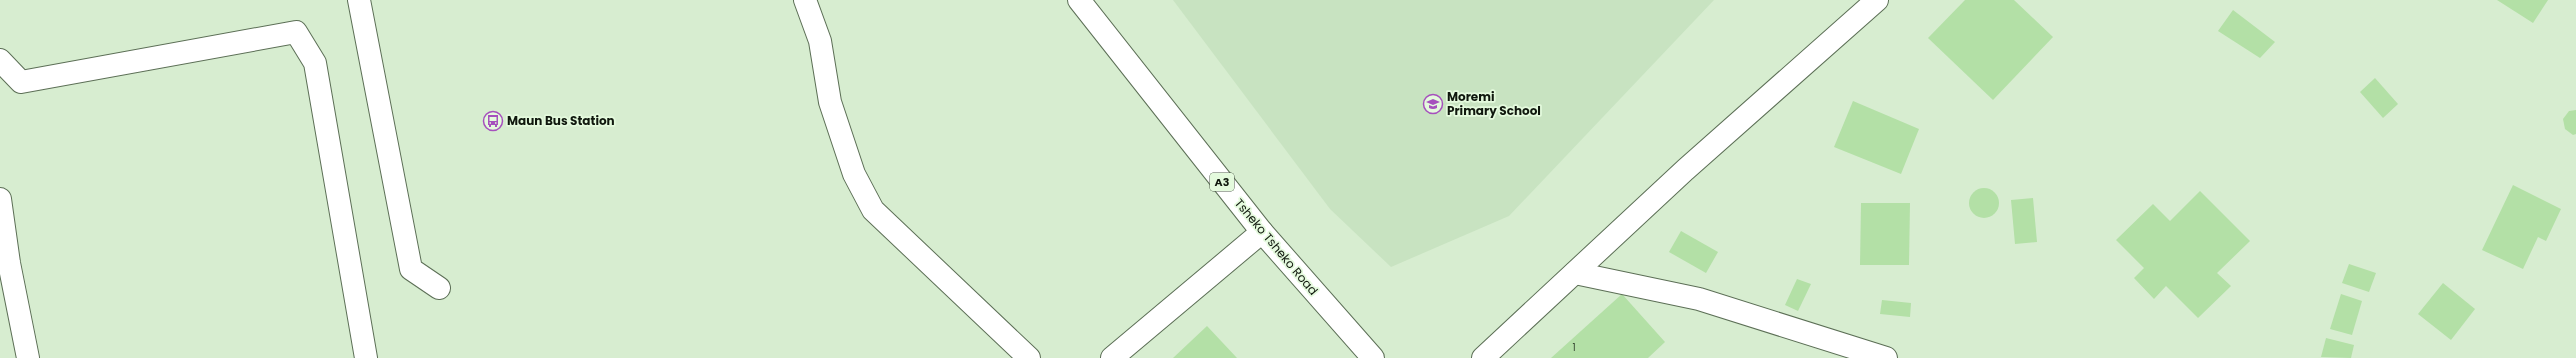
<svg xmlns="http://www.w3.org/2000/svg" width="2576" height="358" font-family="Poppins,sans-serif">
<rect width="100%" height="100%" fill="#d7edd0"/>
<polygon fill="#c8e3c1" points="1173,0 1714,0 1509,216 1391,267 1330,209"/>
<g fill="#b3e0a6">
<polygon points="1965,0 2014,0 2053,37 1993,100 1928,38"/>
<polygon points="2497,0 2548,0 2533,23"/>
<polygon points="2233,10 2275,42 2260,58 2218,31"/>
<polygon points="2375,78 2398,104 2383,118 2360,92"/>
<polygon points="1853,101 1919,129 1901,174 1834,147"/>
<polygon points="2576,110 2576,134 2573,135 2565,129 2563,119 2569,111"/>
<polygon points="2513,185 2561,209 2546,241 2538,237 2523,269 2482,250"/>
<circle cx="1984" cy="203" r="15"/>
<polygon points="2200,191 2250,241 2217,273 2231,286 2198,318 2166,286 2154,299 2134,278 2144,268 2116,240 2153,204 2170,221"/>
<polygon points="2033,198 2037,242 2015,244 2011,200"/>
<polygon points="1861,203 1910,203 1909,265 1860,265"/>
<polygon points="1681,231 1718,252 1706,273 1669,252"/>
<polygon points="2349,264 2376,273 2369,292 2342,283"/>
<polygon points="1797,279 1811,284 1798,311 1785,305"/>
<polygon points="2443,283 2475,309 2451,340 2418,314"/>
<polygon points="1622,294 1665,342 1648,358 1551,358"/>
<polygon points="2341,294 2362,301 2352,335 2330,329"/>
<polygon points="1882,300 1911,303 1910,317 1880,314"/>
<polygon points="1207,326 1237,358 1173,358"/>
<polygon points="2326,338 2354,345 2351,358 2321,357"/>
</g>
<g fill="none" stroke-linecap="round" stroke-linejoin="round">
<defs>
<g id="minor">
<polyline points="359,0 411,269 439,288"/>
<polyline points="805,0 820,41 830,102 854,174 873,210 1029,358"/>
<polyline points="0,60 21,82 296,32 315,63 366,358"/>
<polyline points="0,199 9,263 28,358"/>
<polyline points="1575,273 1699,299 1886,358"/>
<polyline points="1112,358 1262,232"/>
<polyline points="1483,358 1685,170 1877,0"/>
</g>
<polyline id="highway" points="1079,0 1262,232 1373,358"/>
</defs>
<use href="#minor" stroke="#5c6f56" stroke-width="24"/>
<use href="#highway" stroke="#5c6f56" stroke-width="24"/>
<use href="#minor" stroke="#fff" stroke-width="22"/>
<use href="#highway" stroke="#fff" stroke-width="22"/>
</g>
<defs>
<symbol id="school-ring" viewBox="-11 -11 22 22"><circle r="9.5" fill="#e4fadd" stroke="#a650bd" stroke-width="1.5"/><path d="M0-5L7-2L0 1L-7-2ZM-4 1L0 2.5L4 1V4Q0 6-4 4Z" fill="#a650bd"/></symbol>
<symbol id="bus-ring" viewBox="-11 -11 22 22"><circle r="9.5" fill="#e4fadd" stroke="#a650bd" stroke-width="1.5"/><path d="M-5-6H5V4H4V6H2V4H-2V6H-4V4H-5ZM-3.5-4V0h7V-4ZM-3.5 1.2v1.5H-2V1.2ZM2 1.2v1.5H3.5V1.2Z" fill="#a650bd"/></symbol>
</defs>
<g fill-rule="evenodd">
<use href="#school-ring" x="1422" y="93" width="22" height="22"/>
<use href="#bus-ring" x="482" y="110" width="22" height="22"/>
</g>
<g text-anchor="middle" stroke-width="3.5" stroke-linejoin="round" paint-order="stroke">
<g font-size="10" fill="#394a34">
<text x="1574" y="351">1</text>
</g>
<rect fill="#e4fadd" stroke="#505c4c" stroke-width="1" x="1210" y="173" width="24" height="18" rx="3"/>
<g font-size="11" font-weight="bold" fill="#10180e">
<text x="1222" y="186">A3</text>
</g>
<g font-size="12" font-weight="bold" fill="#10180e" stroke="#e4fadd" text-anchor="start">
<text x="1447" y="101">Moremi<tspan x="1447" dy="14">Primary School</tspan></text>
<text x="507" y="125">Maun Bus Station</text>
</g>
<g font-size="12" fill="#10180e" stroke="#e4fadd">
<text transform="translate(1276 247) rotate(50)" y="4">Tsheko Tsheko Road</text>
</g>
</g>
</svg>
